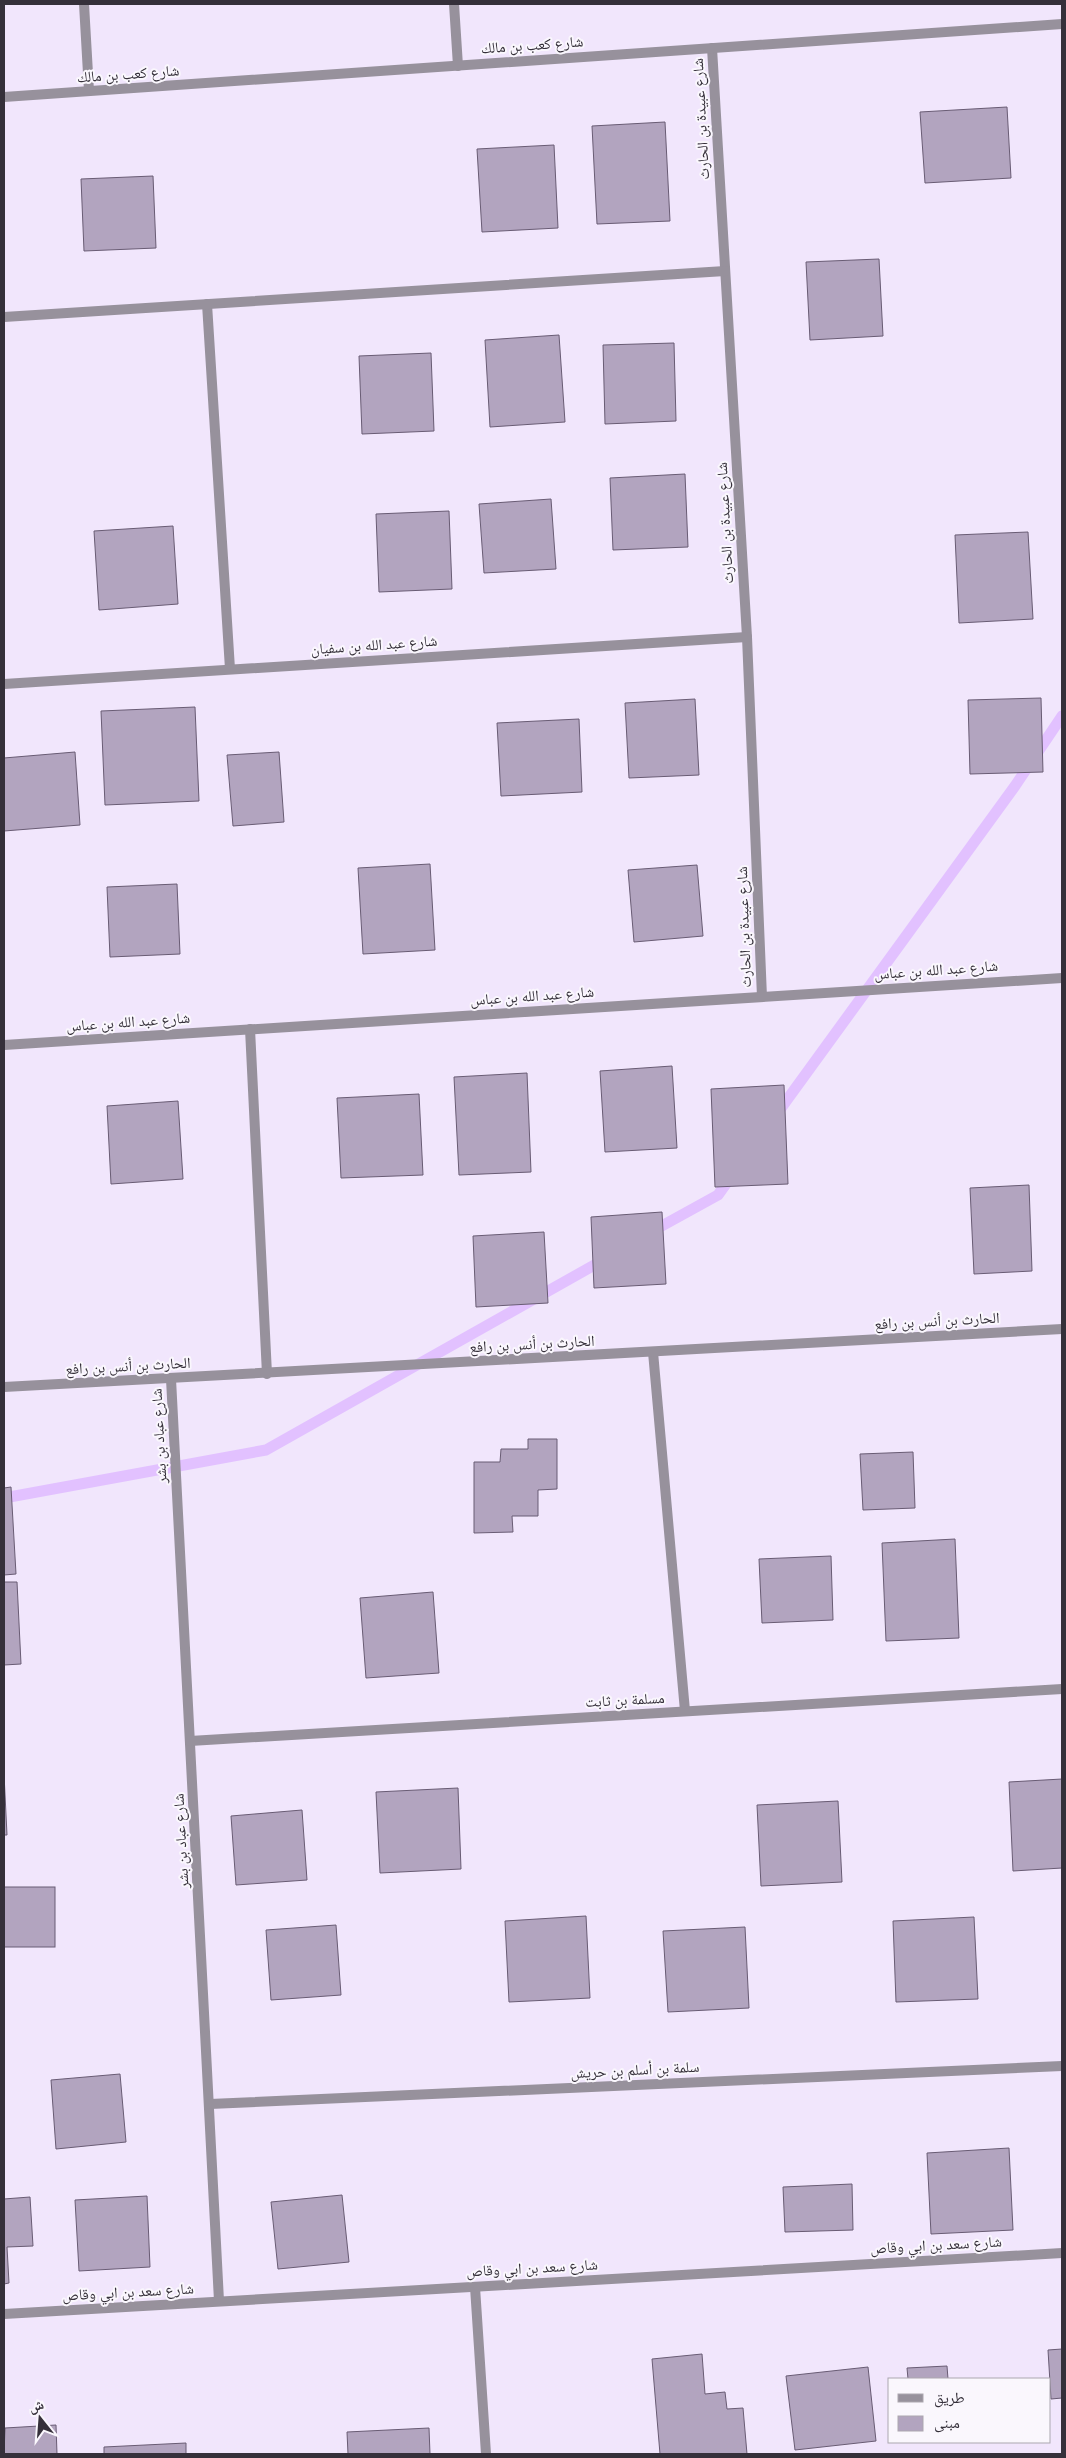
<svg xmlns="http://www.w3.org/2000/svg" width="1066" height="2458" font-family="'Noto Sans','Noto Naskh Arabic',sans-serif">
<rect width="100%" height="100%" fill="#f1e6fc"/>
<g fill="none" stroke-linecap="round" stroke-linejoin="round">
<g stroke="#e2c1ff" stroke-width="11">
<polyline points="776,1115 1015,786 1062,716"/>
<polyline points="649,1233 718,1195 733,1174"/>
<polyline points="4,1498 266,1450 605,1259"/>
</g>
</g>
<g fill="#b2a4bf" stroke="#695c74">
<polygon points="1007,107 1011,178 925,183 920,112"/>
<polygon points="665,122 670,221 597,224 592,126"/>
<polygon points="554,145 558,228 482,232 477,149"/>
<polygon points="153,176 156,248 84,251 81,179"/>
<polygon points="879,259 883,336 810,340 806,262"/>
<polygon points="559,335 565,422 490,427 485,340"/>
<polygon points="674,343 676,421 605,424 603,345"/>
<polygon points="431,353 434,431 362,434 359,356"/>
<polygon points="685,474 688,547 613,550 610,478"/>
<polygon points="551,499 556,569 484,573 479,504"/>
<polygon points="449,511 452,589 379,592 376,514"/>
<polygon points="173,526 178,604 99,610 94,531"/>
<polygon points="1028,532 1033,619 959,623 955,535"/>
<polygon points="1041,698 1043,772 970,774 968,700"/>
<polygon points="695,699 699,775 629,778 625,703"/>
<polygon points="195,707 199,801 105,805 101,711"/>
<polygon points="579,719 582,792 501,796 497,723"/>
<polygon points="75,752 80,825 4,831 4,758"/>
<polygon points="279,752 284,822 233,826 227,755"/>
<polygon points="430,864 435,950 363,954 358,868"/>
<polygon points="697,865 703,936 634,942 628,870"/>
<polygon points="177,884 180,954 110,957 107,887"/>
<polygon points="672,1066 677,1148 605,1152 600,1071"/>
<polygon points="527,1073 531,1172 459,1175 454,1077"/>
<polygon points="784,1085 788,1184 715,1187 711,1089"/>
<polygon points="419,1094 423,1175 341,1178 337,1098"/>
<polygon points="178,1101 183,1179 111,1184 107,1106"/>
<polygon points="1029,1185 1032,1271 974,1274 970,1188"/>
<polygon points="662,1212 666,1284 594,1288 591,1217"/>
<polygon points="544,1232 548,1303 476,1307 473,1236"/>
<polygon points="528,1439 557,1439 557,1489 538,1490 538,1516 512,1516 513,1532 474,1533 474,1462 500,1462 501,1449 528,1449"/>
<polygon points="913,1452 915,1508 863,1510 860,1454"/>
<polygon points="11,1487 16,1574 4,1575 4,1488"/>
<polygon points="955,1539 959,1638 886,1641 882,1543"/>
<polygon points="831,1556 833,1620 762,1623 759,1559"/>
<polygon points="4,1582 17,1582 21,1664 4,1665"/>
<polygon points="433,1592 439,1673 366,1678 360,1598"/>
<polygon points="4,1774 7,1835 4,1835"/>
<polygon points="1062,1779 1062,1868 1013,1871 1009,1782"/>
<polygon points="458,1788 461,1869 380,1873 376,1792"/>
<polygon points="838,1801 842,1882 761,1886 757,1805"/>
<polygon points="302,1810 307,1880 236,1885 231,1816"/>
<rect x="4" y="1887" width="51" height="60"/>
<polygon points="586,1916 590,1998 509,2002 505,1921"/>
<polygon points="974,1917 978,1999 896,2002 893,1921"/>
<polygon points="336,1925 341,1995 271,2000 266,1930"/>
<polygon points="745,1927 749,2008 668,2012 663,1931"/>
<polygon points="120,2074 126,2142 56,2149 51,2080"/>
<polygon points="1009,2148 1013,2230 931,2234 927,2153"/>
<polygon points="852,2184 853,2230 785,2232 783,2187"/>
<polygon points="342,2195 349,2262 278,2269 271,2202"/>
<polygon points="147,2196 150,2267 79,2271 75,2200"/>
<polygon points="30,2197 33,2246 7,2247 9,2283 4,2284 4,2199"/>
<polygon points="1062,2349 1062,2398 1051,2399 1048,2350"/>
<polygon points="702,2354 705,2394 725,2392 727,2409 743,2408 747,2454 660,2454 652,2359"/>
<polygon points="947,2366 948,2379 908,2379 907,2368"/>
<polygon points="868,2367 876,2441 795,2450 786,2376"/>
<polygon points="56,2425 57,2454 4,2454 5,2428"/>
<polygon points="429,2428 430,2454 348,2454 347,2432"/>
<polygon points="186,2443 186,2454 104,2454 104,2447"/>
</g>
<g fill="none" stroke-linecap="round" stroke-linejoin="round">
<g stroke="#97919c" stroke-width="10">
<polyline points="84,4 89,91"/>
<polyline points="454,4 458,66"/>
<polyline points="712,48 747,637 762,997"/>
<polyline points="4,97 1062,24"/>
<polyline points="207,304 230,669"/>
<polyline points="4,317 725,271"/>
<polyline points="4,684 747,637"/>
<polyline points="250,1029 267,1374"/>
<polyline points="4,1045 1062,978"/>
<polyline points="653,1352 685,1711"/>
<polyline points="171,1379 219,2301"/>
<polyline points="4,1387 1062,1329"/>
<polyline points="190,1741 1062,1689"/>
<polyline points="210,2104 1062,2066"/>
<polyline points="475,2287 486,2454"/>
<polyline points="4,2314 1062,2253"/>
</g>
</g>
<g text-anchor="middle" stroke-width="4" stroke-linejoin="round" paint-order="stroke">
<g font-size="15" fill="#35303a" stroke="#faf7fd">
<text transform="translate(532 45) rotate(-4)" y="5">شارع كعب بن مالك</text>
<text transform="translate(128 74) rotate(-4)" y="5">شارع كعب بن مالك</text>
<text transform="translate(701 119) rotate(-93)" y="5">شارع عبيدة بن الحارث</text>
<text transform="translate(725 523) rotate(-93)" y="5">شارع عبيدة بن الحارث</text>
<text transform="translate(374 645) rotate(-4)" y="5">شارع عبد الله بن سفيان</text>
<text transform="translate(744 927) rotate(-92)" y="5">شارع عبيدة بن الحارث</text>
<text transform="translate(936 970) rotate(-4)" y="5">شارع عبد الله بن عباس</text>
<text transform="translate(532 996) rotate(-4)" y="5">شارع عبد الله بن عباس</text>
<text transform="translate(128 1022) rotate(-4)" y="5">شارع عبد الله بن عباس</text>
<text transform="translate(937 1321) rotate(-3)" y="5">الحارث بن أنس بن رافع</text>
<text transform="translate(532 1344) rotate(-3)" y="5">الحارث بن أنس بن رافع</text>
<text transform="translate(128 1366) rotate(-3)" y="5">الحارث بن أنس بن رافع</text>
<text transform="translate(159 1436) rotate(-93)" y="5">شارع عباد بن بشر</text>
<text transform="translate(625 1700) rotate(-3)" y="5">مسلمة بن ثابت</text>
<text transform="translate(181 1841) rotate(-93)" y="5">شارع عباد بن بشر</text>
<text transform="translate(635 2070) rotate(-3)" y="5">سلمة بن أسلم بن حريش</text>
<text transform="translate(936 2245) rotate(-3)" y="5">شارع سعد بن ابي وقاص</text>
<text transform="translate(532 2268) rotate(-3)" y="5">شارع سعد بن ابي وقاص</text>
<text transform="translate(128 2292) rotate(-3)" y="5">شارع سعد بن ابي وقاص</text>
</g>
</g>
<rect width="1066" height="2458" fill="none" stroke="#35303a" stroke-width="10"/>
<rect x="888" y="2378" width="162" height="65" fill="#faf7fd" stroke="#aba7af"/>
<rect x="898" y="2394" width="25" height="8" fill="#97919c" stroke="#aba7af"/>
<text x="934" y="2403" font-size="15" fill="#35303a">طريق</text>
<rect x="898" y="2416" width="25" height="15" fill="#b2a4bf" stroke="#aba7af"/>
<text x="934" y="2428" font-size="15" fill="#35303a">مبنى</text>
<g transform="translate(40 2418) rotate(343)" stroke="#faf7fd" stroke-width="4" paint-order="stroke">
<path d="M0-4L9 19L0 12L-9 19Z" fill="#35303a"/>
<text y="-8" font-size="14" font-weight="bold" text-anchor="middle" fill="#35303a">ش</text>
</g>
</svg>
